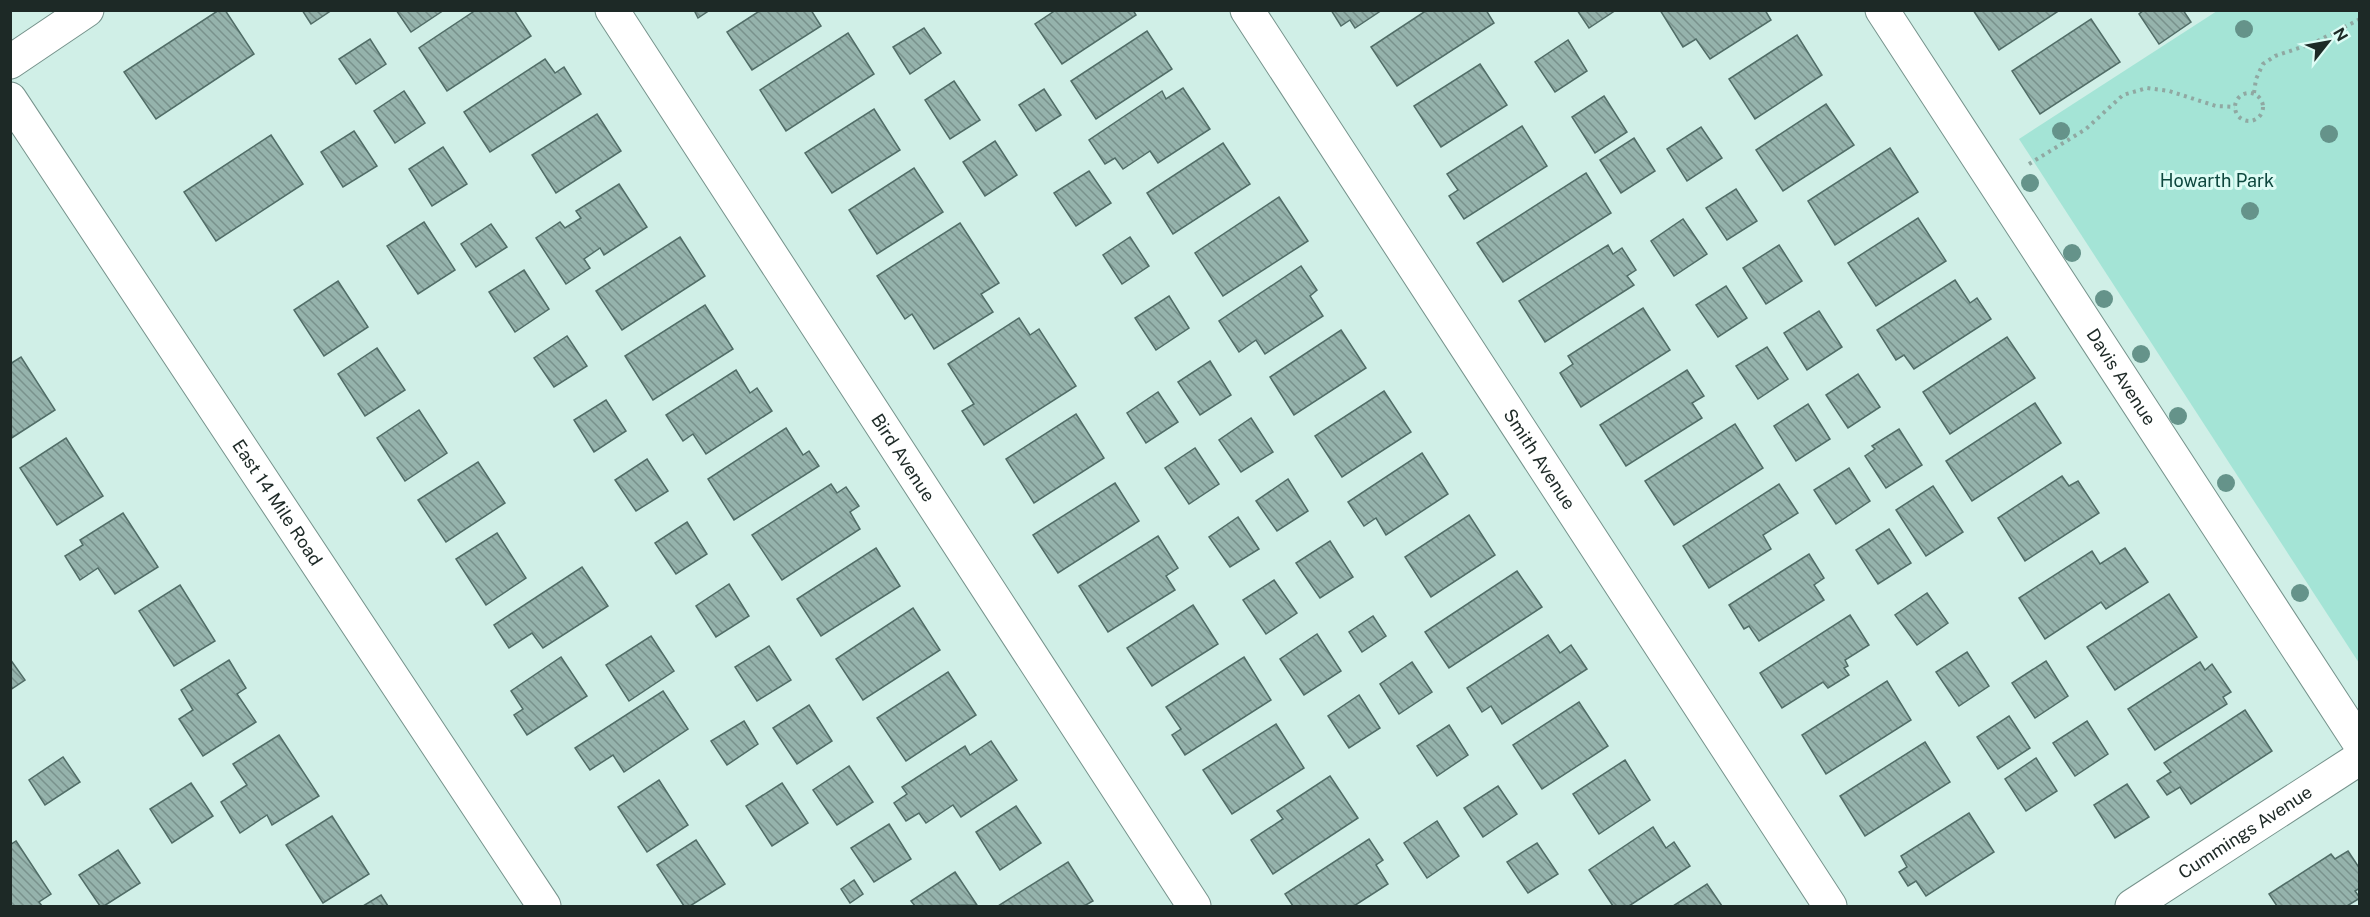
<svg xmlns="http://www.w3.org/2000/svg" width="2370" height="917" font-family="'Public Sans',sans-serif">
<defs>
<pattern id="building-back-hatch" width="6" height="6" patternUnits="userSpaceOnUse" patternTransform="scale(1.5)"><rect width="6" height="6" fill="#95b3ac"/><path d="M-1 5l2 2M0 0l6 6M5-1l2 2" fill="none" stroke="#79928c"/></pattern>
</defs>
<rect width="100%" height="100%" fill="#d0efe7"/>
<polygon fill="#a4e4d6" points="2217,11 2359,11 2359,663 2019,139"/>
<g fill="url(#building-back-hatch)" stroke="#516d67" stroke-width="1.5">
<polygon points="219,10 225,10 254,54 156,119 124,72"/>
<polygon points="302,10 332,10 311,24"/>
<polygon points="396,10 444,10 411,32"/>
<polygon points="476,10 514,10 531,36 447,91 419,48"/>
<polygon points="694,10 710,10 698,18"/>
<polygon points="761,10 811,10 821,26 752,70 727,32"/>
<polygon points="1056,10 1133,10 1136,15 1062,64 1035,24"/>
<polygon points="1331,10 1382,10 1355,28 1350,20 1341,26"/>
<polygon points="1427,10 1486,10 1494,23 1397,86 1371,47"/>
<polygon points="1577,10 1616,10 1589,28"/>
<polygon points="1660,10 1765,10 1771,20 1710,59 1696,39 1683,47"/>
<polygon points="1973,10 2060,10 1999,50"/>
<polygon points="2144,10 2183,10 2191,22 2159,44 2139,14"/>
<polygon points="2091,19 2120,62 2040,114 2012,71"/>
<polygon points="924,28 941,53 910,74 893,47"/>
<polygon points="1147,31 1172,69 1096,119 1071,81"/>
<polygon points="848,33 874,74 786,131 760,90"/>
<polygon points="1797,35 1822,75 1755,119 1729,79"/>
<polygon points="370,39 386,64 356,84 339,59"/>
<polygon points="1568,40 1587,71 1555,92 1535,62"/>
<polygon points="545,59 555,73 564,67 581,94 490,152 464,112"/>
<polygon points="1480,64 1507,105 1441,147 1414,106"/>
<polygon points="954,81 980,120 950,139 925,100"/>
<polygon points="1183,88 1210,129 1158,163 1150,151 1123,169 1115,158 1105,164 1089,140 1162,91 1166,99"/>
<polygon points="1044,89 1061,115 1036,131 1019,105"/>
<polygon points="404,91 425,123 395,143 374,111"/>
<polygon points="1604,96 1627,132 1595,153 1572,117"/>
<polygon points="1826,104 1854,145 1783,191 1756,150"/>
<polygon points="874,109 900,150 832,193 805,153"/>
<polygon points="597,114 621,151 556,193 532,155"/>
<polygon points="1522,126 1547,166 1464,219 1449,196 1458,190 1447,174"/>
<polygon points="1701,127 1722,158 1687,181 1667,149"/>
<polygon points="354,131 377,166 343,187 321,152"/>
<polygon points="271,135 303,184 216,241 184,192"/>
<polygon points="1634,138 1655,171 1621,193 1600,160"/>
<polygon points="995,141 1017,175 985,196 963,162"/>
<polygon points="1223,143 1250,184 1173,234 1147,193"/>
<polygon points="443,147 467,184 432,206 409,169"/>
<polygon points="1890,148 1918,192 1835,245 1808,201"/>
<polygon points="914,168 943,212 877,254 849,210"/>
<polygon points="1089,171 1111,203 1076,226 1054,193"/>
<polygon points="1586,173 1611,213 1503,282 1477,243"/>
<polygon points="619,184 647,227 604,255 600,248 584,259 590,268 566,284 536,238 560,222 565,228 581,218 576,211"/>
<polygon points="1736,189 1757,221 1727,240 1706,208"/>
<polygon points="1279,197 1308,241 1223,296 1195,253"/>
<polygon points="1918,218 1946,261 1876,306 1848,263"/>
<polygon points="1683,219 1707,254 1674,276 1651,241"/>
<polygon points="424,222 455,270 418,294 387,246"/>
<polygon points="960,223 999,283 981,294 993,312 934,349 912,314 905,319 877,276"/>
<polygon points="491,224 507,247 476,267 461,244"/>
<polygon points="680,237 705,276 622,330 596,291"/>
<polygon points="1130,237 1149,266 1122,284 1103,255"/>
<polygon points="1608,245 1613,254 1622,248 1636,270 1627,276 1634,285 1545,342 1519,301"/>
<polygon points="1779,245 1802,281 1766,304 1743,268"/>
<polygon points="1301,266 1317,290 1310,296 1323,316 1265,354 1256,340 1239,352 1219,321"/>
<polygon points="524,270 549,309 515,332 489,292"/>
<polygon points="1955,280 1970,303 1977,298 1991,319 1914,369 1904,355 1896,360 1877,330"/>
<polygon points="338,281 368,327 324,356 294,310"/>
<polygon points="1726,286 1747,318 1718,337 1696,305"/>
<polygon points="1169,296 1189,328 1156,350 1135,318"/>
<polygon points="705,305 733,349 653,400 625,356"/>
<polygon points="1643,308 1670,350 1581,407 1560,373 1573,364 1568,356"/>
<polygon points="1819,311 1842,347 1807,370 1784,333"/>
<polygon points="1019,318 1030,335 1039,329 1076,386 984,445 962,411 974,404 948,364"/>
<polygon points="1341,330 1366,368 1294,415 1270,377"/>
<polygon points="567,336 587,366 554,387 534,358"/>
<polygon points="2007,337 2035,378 1950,434 1923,392"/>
<polygon points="1767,347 1788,379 1758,399 1736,366"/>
<polygon points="377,348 405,390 365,416 338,374"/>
<polygon points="21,357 55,410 10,439 10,364"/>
<polygon points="1210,361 1231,395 1200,415 1178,382"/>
<polygon points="736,370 750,393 757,388 772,411 706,454 693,434 683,441 666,415"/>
<polygon points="1687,370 1704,396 1692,403 1702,418 1626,466 1600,425"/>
<polygon points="1858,374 1880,407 1848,428 1826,395"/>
<polygon points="1384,391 1411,432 1342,477 1315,436"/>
<polygon points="1158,392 1178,422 1146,443 1127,413"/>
<polygon points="606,400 626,431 594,452 574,420"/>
<polygon points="2035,403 2061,443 1972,501 1946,461"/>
<polygon points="1808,404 1830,439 1796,461 1774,426"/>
<polygon points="419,410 447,453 405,481 377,438"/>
<polygon points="1076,414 1104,458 1034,503 1006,459"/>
<polygon points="1251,418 1273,452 1241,472 1219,440"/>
<polygon points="1735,424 1763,468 1674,525 1645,481"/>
<polygon points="786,428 803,455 809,451 819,466 734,520 708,479"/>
<polygon points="1899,429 1922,465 1886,488 1865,456 1875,449 1872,446"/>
<polygon points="66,438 103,496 57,525 20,468"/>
<polygon points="1195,448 1219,484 1189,504 1165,468"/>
<polygon points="1422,453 1448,494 1386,535 1376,518 1364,526 1348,502"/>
<polygon points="647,459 668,491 636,511 615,480"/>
<polygon points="478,462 505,503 446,542 418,500"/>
<polygon points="1849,468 1870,501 1836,524 1814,490"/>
<polygon points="2062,476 2069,486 2078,481 2099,513 2025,561 1998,518"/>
<polygon points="1288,479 1308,511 1277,531 1256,501"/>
<polygon points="1115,483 1139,521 1058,573 1033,535"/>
<polygon points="831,484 837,493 846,487 859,506 850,512 860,529 782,580 752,535"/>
<polygon points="1779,484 1798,513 1763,535 1771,549 1709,588 1683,546"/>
<polygon points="1933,486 1963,532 1926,556 1896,510"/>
<polygon points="123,513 158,567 115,594 98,568 80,580 65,556 83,545 80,540"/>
<polygon points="1469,515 1495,555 1431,597 1405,557"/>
<polygon points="1238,517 1259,549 1230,567 1209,537"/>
<polygon points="687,522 707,554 676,574 655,543"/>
<polygon points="1889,529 1911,563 1878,584 1856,550"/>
<polygon points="497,533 526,578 486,605 456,559"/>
<polygon points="1158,536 1178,568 1166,576 1175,590 1108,632 1079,586"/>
<polygon points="1330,541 1353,577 1320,598 1296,563"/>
<polygon points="876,548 900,586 821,636 797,599"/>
<polygon points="2125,548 2148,582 2106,609 2101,602 2045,639 2019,598 2092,551 2100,564"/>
<polygon points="1809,554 1824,578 1814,585 1824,600 1759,641 1749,626 1744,629 1729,605"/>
<polygon points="582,567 608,606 543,648 532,633 509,648 494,625"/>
<polygon points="1517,571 1542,607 1449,668 1425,632"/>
<polygon points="1274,580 1297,613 1266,634 1243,600"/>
<polygon points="729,584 749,616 716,637 696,606"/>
<polygon points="180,585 215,641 174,666 139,611"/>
<polygon points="1927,593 1948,623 1917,645 1895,615"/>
<polygon points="2169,594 2197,637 2115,690 2087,647"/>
<polygon points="1193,605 1218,644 1152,686 1127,648"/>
<polygon points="913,608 940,650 863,700 836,659"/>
<polygon points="1850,615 1869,645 1845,660 1848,666 1844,668 1849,675 1828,688 1823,682 1782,708 1760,673"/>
<polygon points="1373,616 1386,636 1362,652 1349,632"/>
<polygon points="1317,634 1341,671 1304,695 1280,659"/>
<polygon points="1548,635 1560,653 1571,645 1587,669 1502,724 1491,706 1482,712 1467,688"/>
<polygon points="651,636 674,671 629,701 606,665"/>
<polygon points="769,646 791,680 757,701 735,667"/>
<polygon points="1967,652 1989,686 1959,706 1936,672"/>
<polygon points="561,657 587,696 527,735 514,715 523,709 511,691"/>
<polygon points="1244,657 1271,700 1185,755 1172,735 1181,729 1166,707"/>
<polygon points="10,659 25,680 10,690"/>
<polygon points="229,660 246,688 237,694 256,722 203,756 179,719 193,710 181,690"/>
<polygon points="2046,661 2068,696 2035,718 2012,683"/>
<polygon points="1412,662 1432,692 1399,714 1380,684"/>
<polygon points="2200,662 2205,670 2212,664 2231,692 2223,697 2227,704 2155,750 2128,709"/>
<polygon points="948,672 976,715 906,761 877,718"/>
<polygon points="1887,681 1911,720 1826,774 1802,735"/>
<polygon points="663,691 688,729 624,772 613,755 590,770 575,748"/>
<polygon points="1359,695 1380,728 1349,748 1328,716"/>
<polygon points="1579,702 1608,746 1542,789 1513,745"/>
<polygon points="809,705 832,741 797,764 773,728"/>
<polygon points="2245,710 2272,751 2191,804 2180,787 2167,795 2157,781 2171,772 2164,763"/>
<polygon points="2009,716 2030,748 1998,769 1977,737"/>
<polygon points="744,721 758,744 727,765 711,741"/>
<polygon points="2087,721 2108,754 2075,776 2053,743"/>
<polygon points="1276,724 1304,768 1232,814 1203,770"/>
<polygon points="1449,725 1468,755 1437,776 1417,746"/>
<polygon points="279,735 319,796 272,825 267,815 240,833 221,802 247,785 233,764"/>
<polygon points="991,741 1017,780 961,817 953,805 926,823 919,813 906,821 894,803 907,794 902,787 965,746 970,755"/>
<polygon points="1925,742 1950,782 1865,836 1840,796"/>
<polygon points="63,757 80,782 45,805 29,780"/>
<polygon points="2036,758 2057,791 2026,811 2005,779"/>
<polygon points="1625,760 1650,800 1599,834 1573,794"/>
<polygon points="849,766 873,802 837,825 813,790"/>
<polygon points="1330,776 1358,818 1273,874 1251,840 1283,819 1277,811"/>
<polygon points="659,780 688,825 647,852 618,807"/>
<polygon points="191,783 213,816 172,843 150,809"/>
<polygon points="782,783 808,823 772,846 746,806"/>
<polygon points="2127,784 2149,817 2115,838 2094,805"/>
<polygon points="1498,786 1517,814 1483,837 1464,808"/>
<polygon points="1016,806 1041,843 1000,870 976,832"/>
<polygon points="1969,813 1994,852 1926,896 1916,881 1908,886 1899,872 1907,867 1901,856"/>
<polygon points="332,816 369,874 323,903 286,845"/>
<polygon points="1437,821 1459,856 1427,878 1404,843"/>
<polygon points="889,824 911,859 874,882 851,848"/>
<polygon points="1653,827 1666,848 1674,842 1690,866 1629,906 1613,906 1589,870"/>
<polygon points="1369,839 1383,860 1376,865 1388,884 1354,906 1293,906 1285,894"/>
<polygon points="696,840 725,884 690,906 684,906 657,865"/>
<polygon points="16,841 51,894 39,902 42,906 10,906 10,845"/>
<polygon points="1537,843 1558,874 1528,893 1507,862"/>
<polygon points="118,850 140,883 104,906 100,906 79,875"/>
<polygon points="2348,851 2360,869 2360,888 2355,891 2360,898 2347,906 2277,906 2269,894 2331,854 2335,859"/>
<polygon points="1068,862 1093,901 1084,906 998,906"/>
<polygon points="955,872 977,905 915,906 911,901"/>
<polygon points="854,880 863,894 850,903 841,889"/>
<polygon points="1707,884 1722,906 1673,906"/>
<polygon points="381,895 388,906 363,906"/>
</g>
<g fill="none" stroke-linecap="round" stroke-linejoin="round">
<defs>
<g id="minor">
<path id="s1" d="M612,10L1194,906"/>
<path id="s2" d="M1247,10L1830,906"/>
<path id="s3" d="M1882,10L2360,744"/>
<polyline points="10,62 87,10"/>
<path id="s4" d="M2132,906L2360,758"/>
</g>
<g id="major">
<path id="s5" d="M10,99L544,906"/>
</g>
</defs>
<use href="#minor" stroke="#76938c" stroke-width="35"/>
<use href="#major" stroke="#76938c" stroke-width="35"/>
<g stroke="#90a8a2" stroke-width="4" stroke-dasharray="3 4.5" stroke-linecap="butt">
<circle cx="2249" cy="107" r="14"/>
<polyline points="2254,93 2256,79 2263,64 2275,56 2314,43 2360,19"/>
<polyline points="2029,164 2086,129 2123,95 2147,88 2169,91 2216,106 2235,107"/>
</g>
<use href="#minor" stroke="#fff" stroke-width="33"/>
<use href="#major" stroke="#fff" stroke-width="33"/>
</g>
<g fill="#65938a">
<circle cx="2244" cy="29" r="9"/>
<circle cx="2061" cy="131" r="9"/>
<circle cx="2329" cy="134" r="9"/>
<circle cx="2030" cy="183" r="9"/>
<circle cx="2250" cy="211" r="9"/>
<circle cx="2072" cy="253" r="9"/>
<circle cx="2104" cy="299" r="9"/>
<circle cx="2141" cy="354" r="9"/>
<circle cx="2178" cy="416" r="9"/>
<circle cx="2226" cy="483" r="9"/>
<circle cx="2300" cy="593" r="9"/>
</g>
<g text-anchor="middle" stroke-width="6" stroke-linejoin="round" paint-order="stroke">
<g font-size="18" fill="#0d473e" stroke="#ddfcf5">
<text x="2217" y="187">Howarth Park</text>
</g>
<g font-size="18" fill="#1d2926" stroke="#ddfcf5">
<text dy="6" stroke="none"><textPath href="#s3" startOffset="438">Davis Avenue</textPath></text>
<text dy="6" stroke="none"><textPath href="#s1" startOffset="534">Bird Avenue</textPath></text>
<text dy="6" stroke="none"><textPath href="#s2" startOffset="536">Smith Avenue</textPath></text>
<text dy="6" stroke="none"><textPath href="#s5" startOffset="484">East 14 Mile Road</textPath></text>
<text dy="6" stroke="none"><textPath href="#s4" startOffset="135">Cummings Avenue</textPath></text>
</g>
</g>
<rect width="2370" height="917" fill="none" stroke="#1d2926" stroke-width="24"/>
<g transform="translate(2328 42) rotate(59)" stroke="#ddfcf5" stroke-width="4.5" paint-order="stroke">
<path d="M0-4.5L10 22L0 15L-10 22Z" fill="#1d2926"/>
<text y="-9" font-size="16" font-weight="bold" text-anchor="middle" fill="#1d2926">N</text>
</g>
</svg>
